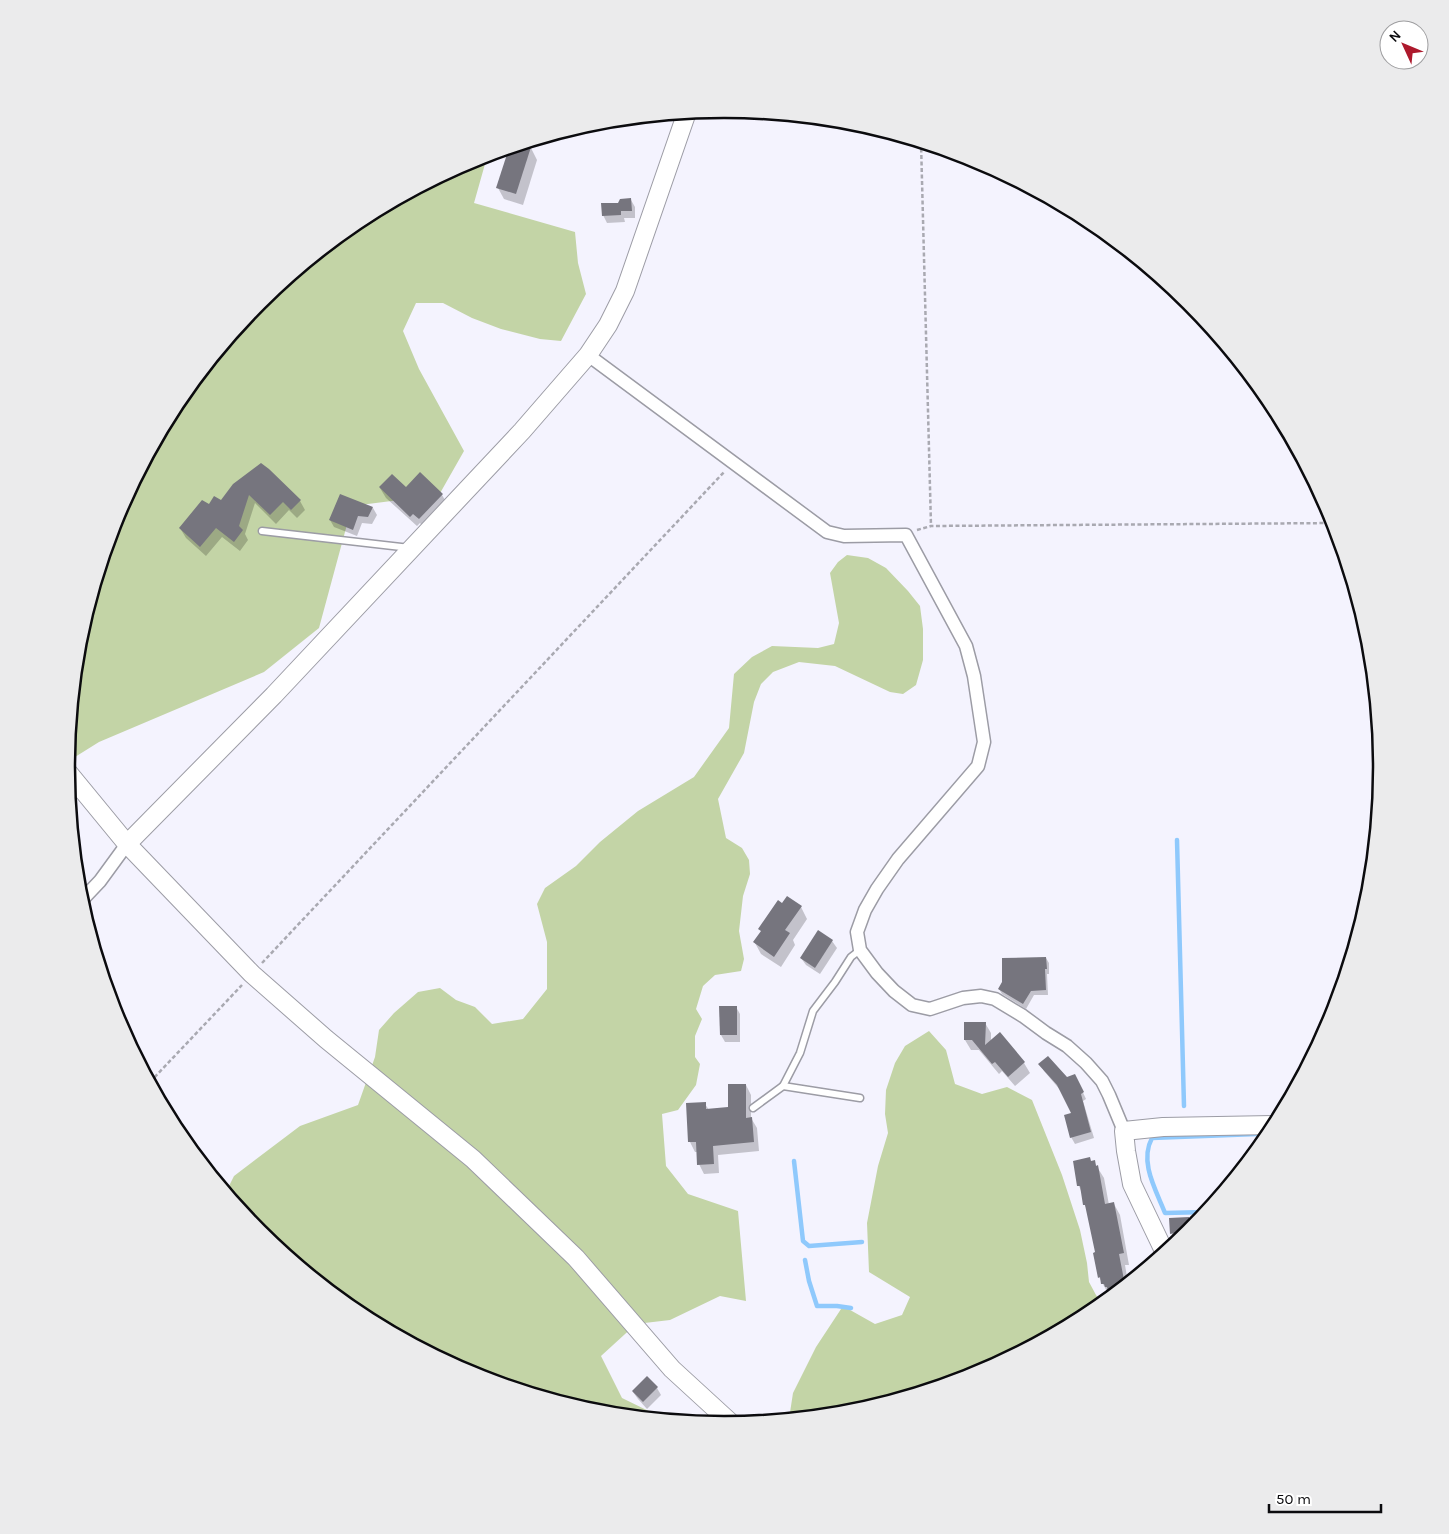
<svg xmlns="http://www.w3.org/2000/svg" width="1449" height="1534" font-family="Karla,sans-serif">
<rect width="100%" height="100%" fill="#f4f3fe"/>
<g fill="#c3d4a6">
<polygon points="493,153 485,164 474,203 575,232 578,263 586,294 561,341 540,339 501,329 472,318 443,303 416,303 403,331 419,369 464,451 439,495 352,506 319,628 264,672 99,742 67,762 79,638 116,515 177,401 259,301 359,220 473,159"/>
<polygon points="847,555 868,558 886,568 908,591 920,606 923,629 923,660 916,685 903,694 890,692 835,666 799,662 773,672 761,684 754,702 744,753 718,799 726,838 742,848 749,860 750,874 743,896 739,931 744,959 741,971 715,975 703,986 696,1009 702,1019 695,1036 695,1057 700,1064 696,1085 678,1110 662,1114 666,1166 688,1194 738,1211 746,1301 720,1296 670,1320 636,1324 601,1356 622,1398 667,1420 596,1413 472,1375 359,1314 259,1232 226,1192 234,1176 300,1126 358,1105 375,1057 379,1030 394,1013 418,992 440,988 456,1000 475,1007 492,1024 523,1019 547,989 547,942 537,904 545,888 576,866 600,842 638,811 694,777 729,728 734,674 752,657 772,646 818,648 834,644 839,623 830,573 838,562"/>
<polygon points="929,1031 946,1050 955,1084 982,1094 1007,1087 1032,1100 1062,1175 1080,1230 1087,1263 1089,1282 1096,1295 1103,1304 1090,1314 976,1375 853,1413 789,1419 793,1393 816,1347 843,1306 875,1324 902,1315 910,1297 869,1272 867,1223 878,1166 888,1133 885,1114 886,1090 895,1063 905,1046"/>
</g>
<g fill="#0003">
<polygon points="519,145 531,148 537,160 523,205 504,199 498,188 510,147"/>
<polygon points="631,200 635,207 635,218 624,218 625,222 607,223 603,215 619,204"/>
<polygon points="234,485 300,501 305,510 297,518 289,510 276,524 255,503 245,534 248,540 240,551 222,537 206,556 186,538 180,528 209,506 221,502"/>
<polygon points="380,488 406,488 442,495 448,505 425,529 420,523 417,526 386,498"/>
<polygon points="373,508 377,515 372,524 362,523 357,536 334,527 330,520"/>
<polygon points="782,905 801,907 807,919 793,940 795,945 781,967 761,954 755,943 762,933 760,929"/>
<polygon points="818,932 832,941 837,948 820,974 806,965 801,958"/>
<polygon points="1046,958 1049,963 1049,974 1047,974 1048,995 1034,995 1026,1009 1002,994 999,989"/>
<polygon points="736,1007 740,1014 740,1042 725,1042 721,1035 721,1008"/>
<polygon points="985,1023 991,1033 991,1042 1000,1034 1024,1063 1030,1073 1015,1086 1002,1071 999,1074 979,1050 971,1050 965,1040"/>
<polygon points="1040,1064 1067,1079 1078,1082 1086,1099 1083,1101 1094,1138 1075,1144 1071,1137 1073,1114 1061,1091 1044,1071"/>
<polygon points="746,1085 751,1095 751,1118 757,1128 759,1151 718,1155 719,1173 704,1174 699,1164 698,1152 695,1152 690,1142 705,1104 709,1110 729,1109"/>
<polygon points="1074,1162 1094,1162 1104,1178 1109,1205 1114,1204 1120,1215 1129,1265 1125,1265 1128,1283 1112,1296 1111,1295 1109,1295 1099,1277 1096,1253 1088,1210 1084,1204 1082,1193 1079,1186"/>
<polygon points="1198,1219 1200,1221 1190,1233 1178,1242 1177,1240 1175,1240 1171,1233 1170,1220"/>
<polygon points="657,1388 661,1395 647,1409 638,1399 633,1392"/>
</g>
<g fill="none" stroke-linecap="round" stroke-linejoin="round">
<g stroke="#8fc9fc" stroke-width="4.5">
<polyline points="1177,840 1184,1106"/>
<polyline points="794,1161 803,1241 809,1246 862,1242"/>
<path d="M1207,1212L1165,1213C1156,1190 1139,1162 1152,1138L1257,1134"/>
<polyline points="805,1260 809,1281 817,1306 837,1306 851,1308"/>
</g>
</g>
<g fill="#76757e">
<polygon points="521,144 531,147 516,194 496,188 509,148"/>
<polygon points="631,198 632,211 621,211 621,215 602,216 601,203 618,203 620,199"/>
<polygon points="261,463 269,469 301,500 291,510 283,502 270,515 249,495 239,526 243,530 234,542 216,528 200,547 179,528 202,500 209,504 214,496 221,500 233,484"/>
<polygon points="420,472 443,494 419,519 413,514 410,517 379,487 392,474 406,487"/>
<polygon points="340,494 373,507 368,517 358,516 353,530 329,520"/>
<polygon points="787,896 802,906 785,930 790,933 774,957 753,942 761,931 758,929 778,900 782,903"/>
<polygon points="818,930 833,940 815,968 800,958"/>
<polygon points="1046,957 1047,969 1045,969 1046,990 1031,991 1023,1004 998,989 1002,982 1002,958"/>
<polygon points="719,1006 737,1006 737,1035 720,1035"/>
<polygon points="964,1022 986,1022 985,1045 1000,1032 1025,1062 1008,1077 995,1062 992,1064 972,1040 964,1040"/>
<polygon points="1048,1056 1067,1077 1075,1074 1084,1092 1081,1094 1091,1132 1070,1138 1064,1115 1071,1113 1057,1085 1038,1064"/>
<polygon points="728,1084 746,1084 746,1118 752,1117 754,1142 713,1146 714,1164 697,1165 696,1142 688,1142 686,1103 706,1102 706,1109 728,1107"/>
<polygon points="1090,1157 1091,1161 1095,1160 1096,1166 1098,1165 1105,1204 1114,1202 1124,1253 1119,1254 1125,1285 1121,1289 1108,1292 1107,1287 1105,1287 1104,1284 1101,1284 1100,1277 1098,1278 1093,1253 1095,1252 1085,1205 1083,1205 1080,1186 1077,1186 1073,1161"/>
<polygon points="1189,1217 1189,1221 1200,1220 1185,1236 1174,1237 1174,1233 1170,1234 1169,1218"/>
<polygon points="647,1376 658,1387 643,1402 632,1391"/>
</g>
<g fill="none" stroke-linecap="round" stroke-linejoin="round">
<defs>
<g id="lane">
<polyline points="262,531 410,548"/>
<polyline points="860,1098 783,1086 800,1053 813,1011 835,982 851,957 860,950"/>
<polyline points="753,1108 783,1086"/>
</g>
<g id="street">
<polyline points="588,355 827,532 844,536 906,535 966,646 974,676 984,742 978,766 898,859 877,889 865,910 857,932 860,950 877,973 894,991 912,1005 930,1009 963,998 981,996 995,999 1023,1016 1046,1033 1067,1046 1086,1063 1102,1081 1109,1095 1124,1131"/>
<polyline points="81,901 100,881 127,844"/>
</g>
<g id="secondary">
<polyline points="67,771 127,844 252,974 326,1039 473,1159 576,1258 672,1369 732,1424"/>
<polyline points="127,844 274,695 522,431 588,355 608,325 625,291 687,112"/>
<polyline points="1165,1253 1132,1184 1126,1151 1124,1131 1163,1127 1276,1125"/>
</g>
</defs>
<use href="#lane" stroke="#9c9ca5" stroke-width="9"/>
<use href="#street" stroke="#9c9ca5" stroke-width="15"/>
<use href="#secondary" stroke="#9c9ca5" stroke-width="20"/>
<g stroke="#a9a9b1" stroke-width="2.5" stroke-dasharray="4 2.5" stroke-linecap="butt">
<polyline points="921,142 931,526"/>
<polyline points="917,530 931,526 1335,523"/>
<polyline points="262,963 725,471"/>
<polyline points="150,1082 242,985"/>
</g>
<use href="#lane" stroke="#fff" stroke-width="6"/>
<use href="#street" stroke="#fff" stroke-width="12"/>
<use href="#secondary" stroke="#fff" stroke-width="18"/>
</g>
<path d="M0 0H1449V1534H0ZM75 767a649 649 0 1 1 1298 0a649 649 0 1 1-1298 0Z" fill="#ebebec" fill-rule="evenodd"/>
<path fill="none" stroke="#0b0b0e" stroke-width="2.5" d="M75 767a649 649 0 1 1 1298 0a649 649 0 1 1-1298 0Z"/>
<g transform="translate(1404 45) rotate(314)"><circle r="24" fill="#ffffff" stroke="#9d9d9f"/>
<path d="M0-4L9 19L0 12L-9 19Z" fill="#ad192c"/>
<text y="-8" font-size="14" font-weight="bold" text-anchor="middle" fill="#0b0b0e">N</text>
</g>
<path d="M1269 1504v8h112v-8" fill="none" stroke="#0b0b0e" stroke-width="2.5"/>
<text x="1276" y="1504" font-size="15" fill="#0b0b0e" stroke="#ffffff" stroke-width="4" paint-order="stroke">50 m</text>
</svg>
